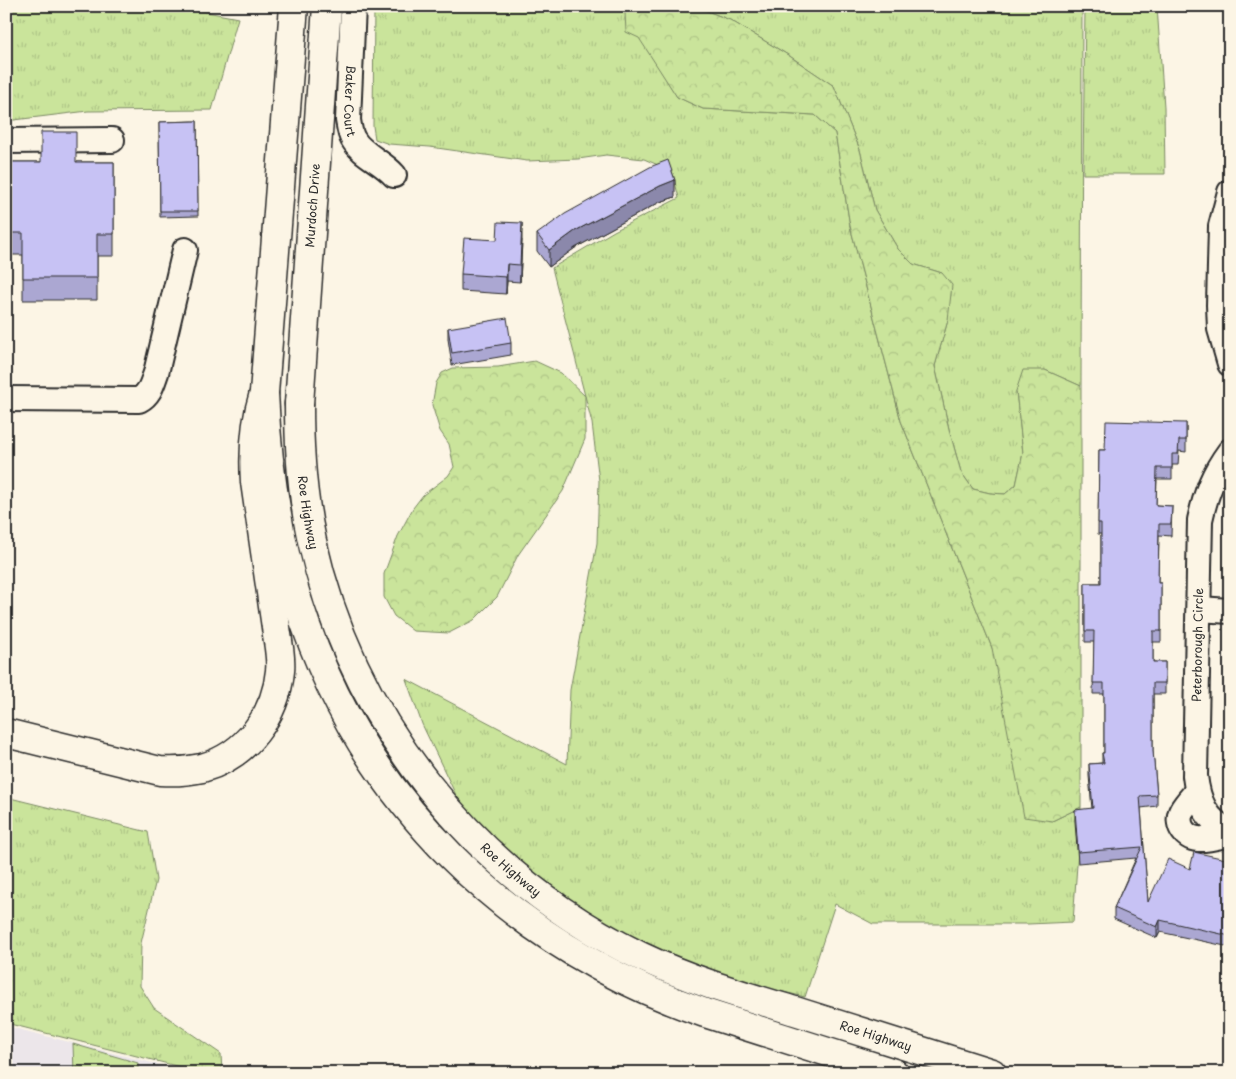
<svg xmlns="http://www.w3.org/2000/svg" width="1236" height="1079" font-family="'Playpen Sans',sans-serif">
<defs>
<pattern id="grass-tufts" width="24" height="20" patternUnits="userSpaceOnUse" patternTransform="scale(1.25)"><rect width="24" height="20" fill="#cae49b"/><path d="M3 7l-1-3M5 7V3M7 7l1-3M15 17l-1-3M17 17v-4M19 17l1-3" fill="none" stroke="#aec486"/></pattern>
<pattern id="forest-crowns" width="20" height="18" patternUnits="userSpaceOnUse" patternTransform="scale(1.25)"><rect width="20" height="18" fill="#cae49b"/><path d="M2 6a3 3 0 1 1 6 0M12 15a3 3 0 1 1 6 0" fill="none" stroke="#aec486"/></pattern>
</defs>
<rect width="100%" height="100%" fill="#fcf5e5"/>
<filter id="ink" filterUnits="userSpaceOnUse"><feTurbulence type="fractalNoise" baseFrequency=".02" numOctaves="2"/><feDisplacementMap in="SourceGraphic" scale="10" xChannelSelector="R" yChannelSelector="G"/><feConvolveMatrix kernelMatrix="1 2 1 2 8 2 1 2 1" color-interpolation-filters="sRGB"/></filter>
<g filter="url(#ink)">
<polygon fill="#ece6ea" points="6,1026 192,1073 6,1073"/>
<g fill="url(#grass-tufts)" stroke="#7a8863">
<polygon points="6,6 175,6 238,18 212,110 88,111 6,121"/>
<polygon points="374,6 630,6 625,13 677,97 703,109 815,115 835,133 850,226 901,421 992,648 1052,821 1081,807 1073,922 1028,924 873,924 835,904 805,997 762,987 699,967 656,949 615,930 534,877 464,812 422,724 406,679 567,764 570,690 597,543 599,481 592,423 552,268 614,231 679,198 672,171 644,159 606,155 578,159 527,161 430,147 389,144 375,139 373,126"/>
<polygon points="694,6 1082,6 1081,386 1045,370 1016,391 1023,453 1016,485 1005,494 990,493 973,489 961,472 949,429 935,366 948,320 942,273 913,264 898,249 875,210 860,150 834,86 788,55 730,20"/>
<polygon points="1085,6 1157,6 1164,107 1165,174 1083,174"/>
<polygon points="6,797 148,832 156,880 141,943 140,986 154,1008 221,1054 222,1073 204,1073 6,1023"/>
<polygon points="73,1044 138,1063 138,1073 74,1073"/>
</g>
<g fill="url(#forest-crowns)" stroke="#7a8863">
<polygon points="630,6 694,6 730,20 788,55 834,86 860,150 875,210 898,249 913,264 942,273 952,285 948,320 935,366 949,429 961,472 973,489 990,493 1005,494 1016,485 1023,453 1016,391 1023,370 1045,370 1081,386 1081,807 1052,821 1024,817 992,648 901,421 850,226 835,133 815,115 703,109 677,97 639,38 626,32 625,13"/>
<polygon points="535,361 561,373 585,396 585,439 563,491 518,555 497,597 474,620 449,633 413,631 394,616 384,597 384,574 398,536 413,508 423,495 448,476 454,467 449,444 440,431 432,405 436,383 442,373 453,368 498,367"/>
</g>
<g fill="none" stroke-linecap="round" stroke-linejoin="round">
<defs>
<g id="minor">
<path id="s1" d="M353,6L348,120C349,126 350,134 353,139C362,155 382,161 394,175"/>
<polyline points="6,141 112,140"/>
<polyline points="1230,192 1221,226 1219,305 1220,329 1230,364"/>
<path d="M6,399L139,400C150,394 152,384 156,373L185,250"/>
<path d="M1230,451C1213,474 1206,493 1200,520L1195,776C1198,802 1206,820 1230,832"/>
<polyline points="1199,609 1230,611"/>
<path d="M1197,791C1192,797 1186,803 1182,810C1175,823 1184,838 1198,839C1208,840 1220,836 1230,834"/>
</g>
<g id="major">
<path id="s2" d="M299,404L327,6"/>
<path d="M6,733L160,771C175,772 188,771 202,768C246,756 276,715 280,671C281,664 280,656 279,648L255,482C253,451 255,422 264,393L294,6"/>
</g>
<g id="highway">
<path d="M264,393C267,464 277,534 298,602C360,800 510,946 705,1013L894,1073"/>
<path id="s3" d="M299,404C299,451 302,496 312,541C352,721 474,876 640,956C690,980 742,995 795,1011C861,1032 926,1052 992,1073"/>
</g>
</defs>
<use href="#minor" stroke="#2b2b2b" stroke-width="28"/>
<use href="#major" stroke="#2b2b2b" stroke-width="31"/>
<use href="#highway" stroke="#2b2b2b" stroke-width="31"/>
<use href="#minor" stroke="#fcf5e5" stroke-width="24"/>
<use href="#major" stroke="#fcf5e5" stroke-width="28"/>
<use href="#highway" stroke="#fcf5e5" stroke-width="28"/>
</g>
<g fill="#aba7d2" stroke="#2b2b2b">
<polygon points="197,121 198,216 160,217 159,122"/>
<polygon points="6,162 114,162 114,256 97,256 97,300 23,300 23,255 6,255"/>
<polygon points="675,197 660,202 575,248 549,267 537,251 537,234"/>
<polygon points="497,240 522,240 520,282 507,281 506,294 461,291 461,274"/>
<polygon points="448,328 511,343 511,355 452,365 448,339"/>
<polygon points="1186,423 1186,452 1179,451 1178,465 1172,465 1172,479 1157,479 1156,505 1172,506 1171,536 1159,535 1158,583 1161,583 1161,642 1153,642 1153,662 1165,662 1165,694 1153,694 1153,751 1157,795 1157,806 1141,808 1148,902 1190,869 1230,860 1230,947 1160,932 1157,938 1114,919 1114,908 1136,858 1078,863 1075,821 1075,810 1092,809 1089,776 1089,764 1102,763 1102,753 1104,753 1104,694 1093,694 1094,642 1085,642 1085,583 1101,583 1101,534 1098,534 1099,450 1105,450"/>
</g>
<g fill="#8b88ab" stroke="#2b2b2b">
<polygon points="675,180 675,197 660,202 575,248 549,267 549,250 575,231 660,186"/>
<polygon points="522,223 522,240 520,282 520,265"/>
<polygon points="507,264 507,281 506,294 506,277"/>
<polygon points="1160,920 1160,932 1157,938 1157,927"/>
</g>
<g fill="#c7c2f4" stroke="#2b2b2b">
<polygon points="197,121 198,211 160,211 159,122"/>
<polygon points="41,132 76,132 76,162 114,162 114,234 97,234 97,278 23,278 23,233 6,233 6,162 41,162"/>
<polygon points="668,160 675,180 660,186 575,231 549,250 537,234 565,214 650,167"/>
<polygon points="498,222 522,223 520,265 507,264 506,277 461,274 464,238 497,240"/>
<polygon points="507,318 511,343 452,353 448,328"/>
<polygon points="1106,421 1186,423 1186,440 1179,440 1178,454 1172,454 1172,468 1157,468 1156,505 1172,506 1171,524 1159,524 1158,583 1161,583 1161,631 1153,631 1153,662 1165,662 1165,683 1153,683 1153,751 1157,795 1140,796 1148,902 1168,859 1190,869 1194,852 1230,860 1230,936 1160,920 1157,927 1114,908 1142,847 1078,852 1075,810 1093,808 1089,764 1104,763 1102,753 1104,753 1104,683 1093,683 1094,631 1085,631 1085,583 1101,583 1101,523 1098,523 1099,450 1105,450"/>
</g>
</g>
<g text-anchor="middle" stroke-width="4.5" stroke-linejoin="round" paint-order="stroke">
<g font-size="12" fill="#2b2b2b" stroke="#fcf5e5">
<text dy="4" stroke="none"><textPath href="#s1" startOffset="95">Baker Court</textPath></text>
<text dy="4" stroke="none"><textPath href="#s2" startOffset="199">Murdoch Drive</textPath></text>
<text dy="4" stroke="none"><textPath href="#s3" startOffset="109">Roe Highway</textPath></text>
<text transform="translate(1198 645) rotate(-89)" y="4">Peterborough Circle</text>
<text dy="4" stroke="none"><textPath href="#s3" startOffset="529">Roe Highway</textPath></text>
<text dy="4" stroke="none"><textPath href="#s3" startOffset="934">Roe Highway</textPath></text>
</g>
</g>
<rect width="1236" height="1079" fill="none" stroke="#fcf5e5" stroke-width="25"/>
<rect x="12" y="12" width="1211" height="1054" fill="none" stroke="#2b2b2b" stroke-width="2" filter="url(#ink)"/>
</svg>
